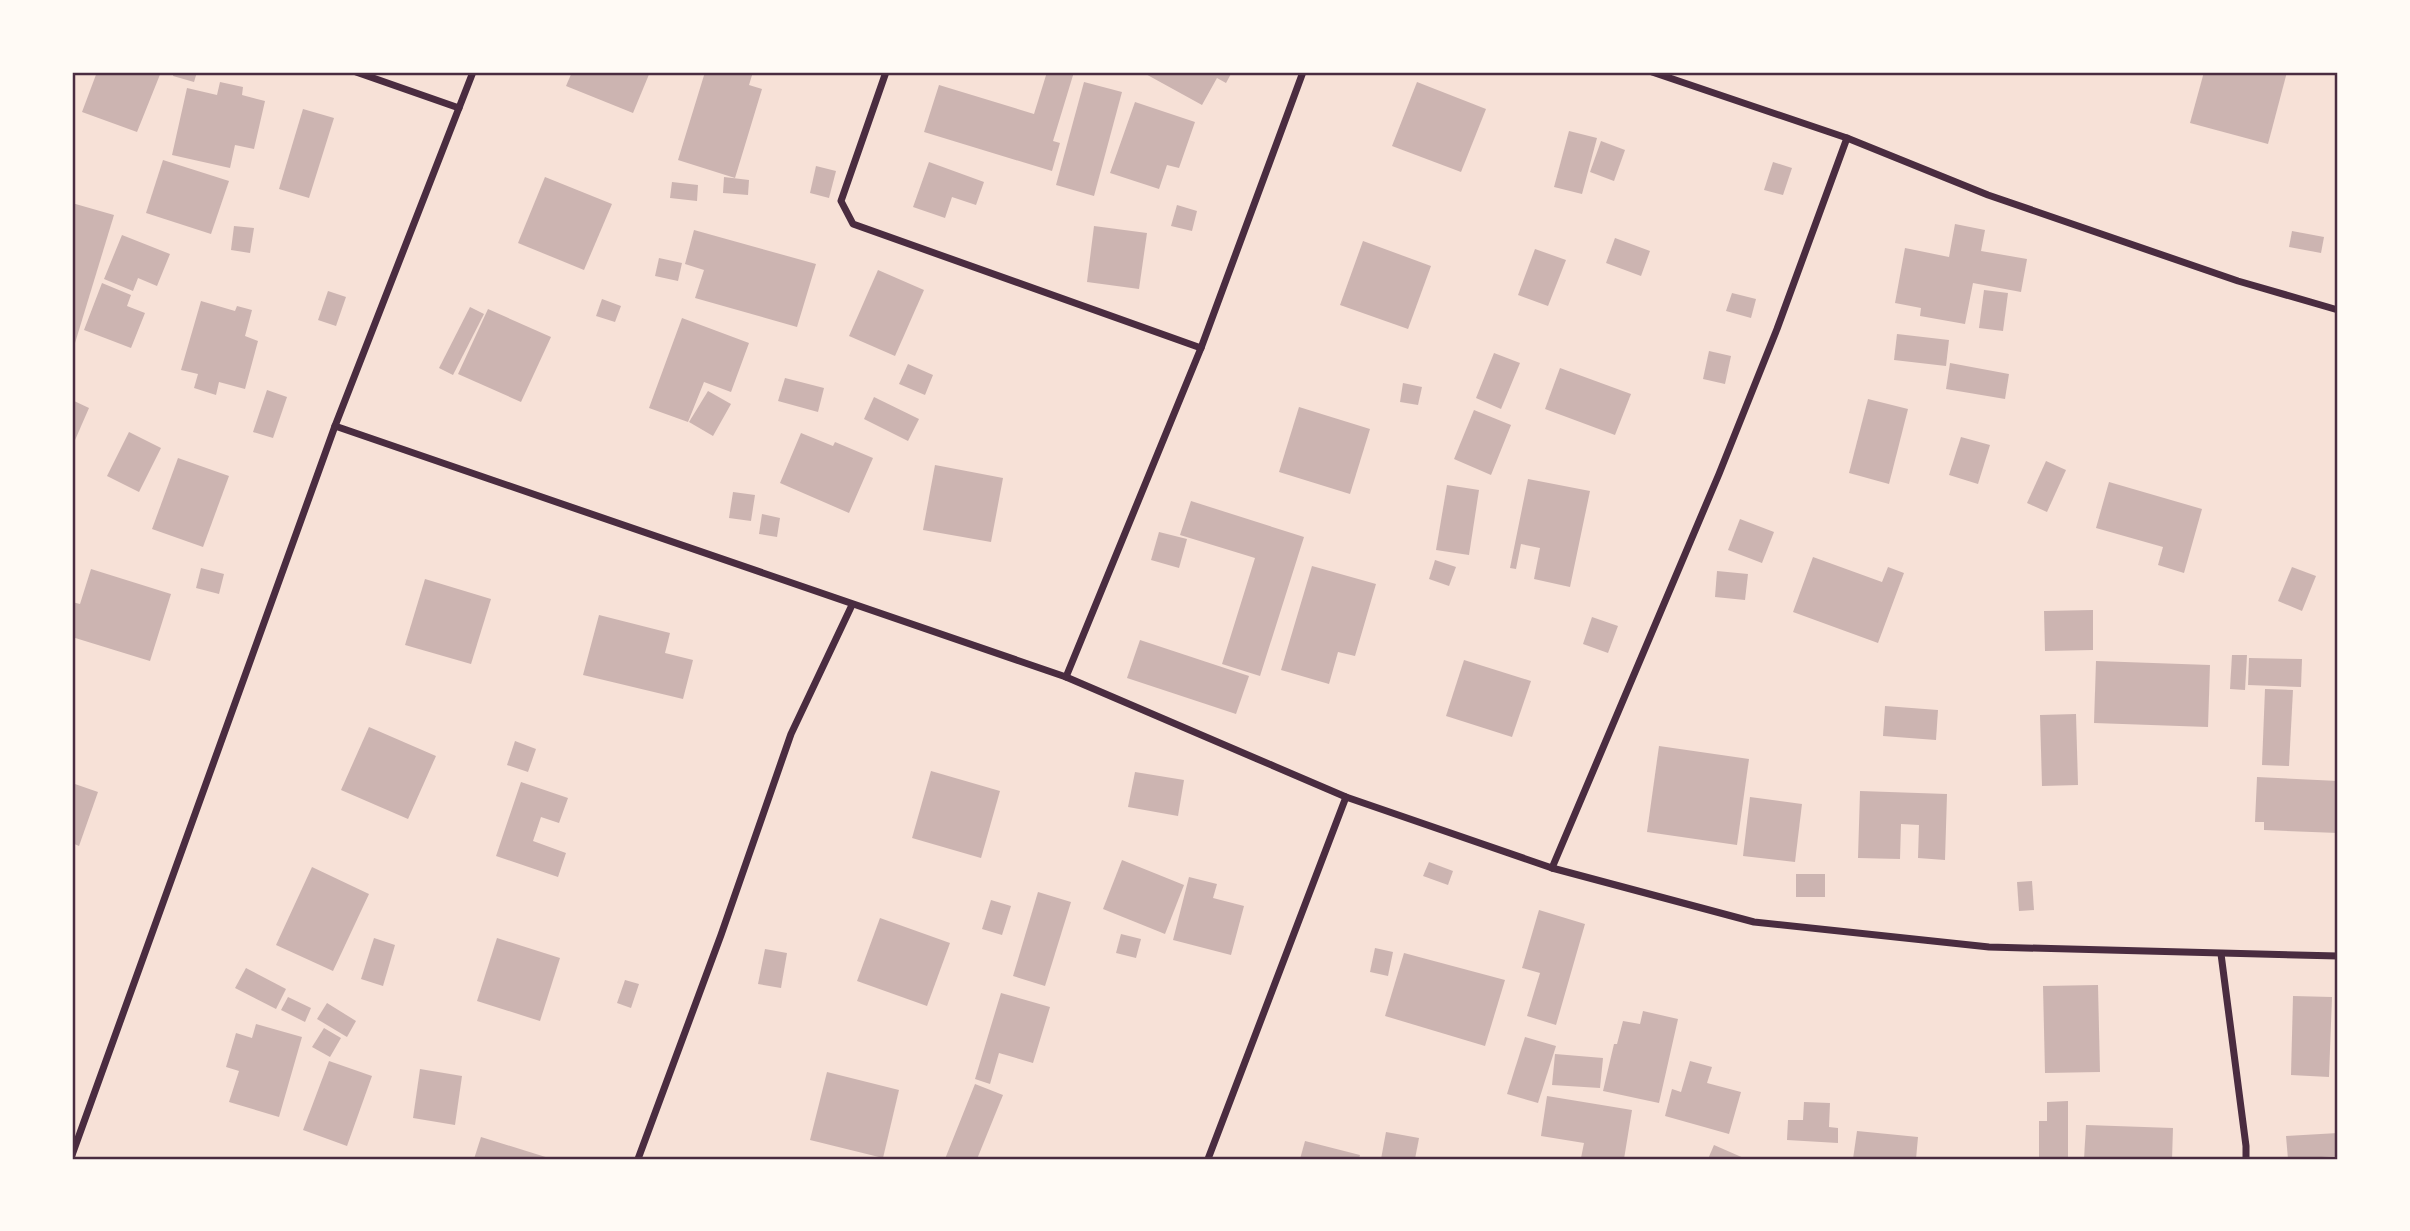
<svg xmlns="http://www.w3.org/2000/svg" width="2410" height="1231" font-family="Cabin,sans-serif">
<rect width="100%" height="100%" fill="#f7e1d7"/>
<g fill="#ccb4b1">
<polygon points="97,72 161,72 137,132 82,112"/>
<polygon points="174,72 197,72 194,82 173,76"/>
<polygon points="572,72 650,72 633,113 566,86"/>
<polygon points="705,72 753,72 749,85 762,89 735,178 678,160"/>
<polygon points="1047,72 1074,72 1053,141 1060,143 1052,171 924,132 939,85 1034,114"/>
<polygon points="1142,72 1232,72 1226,83 1217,78 1202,105"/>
<polygon points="2204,72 2287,72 2268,144 2190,123"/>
<polygon points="220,82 243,87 242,95 265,101 254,149 235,145 230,168 172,155 187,88 217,95"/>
<polygon points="1084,82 1122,92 1094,196 1056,185"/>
<polygon points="1417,82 1486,109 1461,172 1392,146"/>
<polygon points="1135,102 1195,122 1179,168 1167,165 1159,189 1110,173"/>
<polygon points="303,109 334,118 309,198 279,189"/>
<polygon points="1569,131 1597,138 1582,194 1554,187"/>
<polygon points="1601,141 1625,150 1614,181 1590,172"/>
<polygon points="163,160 229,181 211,234 146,213"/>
<polygon points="929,162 984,182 976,205 952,197 945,218 913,207"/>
<polygon points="1773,162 1792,168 1783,195 1764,190"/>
<polygon points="816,166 836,171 829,198 810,193"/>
<polygon points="545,177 612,204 584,270 518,243"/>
<polygon points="724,177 749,180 748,195 723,193"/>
<polygon points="672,182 698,185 697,201 670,198"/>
<polygon points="72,203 114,215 72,353"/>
<polygon points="1177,205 1197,211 1192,231 1171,226"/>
<polygon points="1955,224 1985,230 1981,251 2027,259 2021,292 1973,283 1965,324 1920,316 1921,308 1895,303 1905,248 1949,257"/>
<polygon points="234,226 254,228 250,253 231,250"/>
<polygon points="1094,226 1147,233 1139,289 1087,282"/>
<polygon points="694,230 816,264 797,327 695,298 704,270 685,264"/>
<polygon points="2292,231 2324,237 2321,253 2289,247"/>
<polygon points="122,235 170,254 157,286 138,278 133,291 104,279"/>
<polygon points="1615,238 1650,251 1641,276 1606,263"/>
<polygon points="1363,241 1431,266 1408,329 1340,305"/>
<polygon points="1535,249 1566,260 1548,306 1518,295"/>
<polygon points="659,258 682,263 678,281 655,276"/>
<polygon points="878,270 924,290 895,356 849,336"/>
<polygon points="102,283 131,295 127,306 145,313 131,348 84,330"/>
<polygon points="1984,290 2008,293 2003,331 1979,328"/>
<polygon points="328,291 346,297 336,326 318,320"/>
<polygon points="1732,293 1756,299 1751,318 1726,311"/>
<polygon points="602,299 621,306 615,322 596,316"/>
<polygon points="201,301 235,311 237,306 252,310 245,336 258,341 245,389 219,382 216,395 194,388 198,374 181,370"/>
<polygon points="470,307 484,314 453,375 439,368"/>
<polygon points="488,309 551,337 521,402 458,374"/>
<polygon points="682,318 749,343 731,392 704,382 688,422 649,408"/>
<polygon points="1897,334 1949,340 1946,366 1894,360"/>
<polygon points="1709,351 1731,356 1725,384 1703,379"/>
<polygon points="1494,353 1520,363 1501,409 1476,398"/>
<polygon points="1950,363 2009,374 2005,399 1946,389"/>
<polygon points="908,364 933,375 925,395 899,384"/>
<polygon points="1560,368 1631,394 1615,435 1545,409"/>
<polygon points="785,378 824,388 818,412 778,401"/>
<polygon points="1403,383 1422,387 1418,405 1400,402"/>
<polygon points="267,390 287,397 273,438 253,432"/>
<polygon points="708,391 731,404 713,436 689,422"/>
<polygon points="874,397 919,419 908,441 864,419"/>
<polygon points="1868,399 1908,409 1889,484 1849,473"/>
<polygon points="72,400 89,408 72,447"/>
<polygon points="1299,407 1370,429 1350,494 1279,472"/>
<polygon points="1474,410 1511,425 1491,475 1454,459"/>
<polygon points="129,432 161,448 139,492 107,476"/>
<polygon points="801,433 833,446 835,442 873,458 849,513 780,483"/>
<polygon points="1961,437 1990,445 1978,484 1949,475"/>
<polygon points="178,458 229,476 203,547 152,529"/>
<polygon points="2046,461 2066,470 2047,512 2027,503"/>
<polygon points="935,465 1003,478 991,542 923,530"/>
<polygon points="1528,479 1590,491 1570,587 1534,579 1540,548 1521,544 1516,569 1510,568"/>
<polygon points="2109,482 2202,509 2184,573 2158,565 2163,547 2096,528"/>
<polygon points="1447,485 1479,490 1469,555 1436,550"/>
<polygon points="733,492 755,495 751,521 729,518"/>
<polygon points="1191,501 1304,537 1260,676 1222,664 1255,558 1180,535"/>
<polygon points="762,514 780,518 777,537 759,534"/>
<polygon points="1740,519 1774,532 1762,563 1728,550"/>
<polygon points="1159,532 1187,539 1179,568 1151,560"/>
<polygon points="1813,557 1882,582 1888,567 1904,573 1878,643 1793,612"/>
<polygon points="1435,560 1456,567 1449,586 1429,579"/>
<polygon points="1312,566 1376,584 1355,656 1338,652 1329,684 1281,670"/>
<polygon points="2292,567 2316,576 2302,611 2278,601"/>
<polygon points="201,568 224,574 219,594 196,588"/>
<polygon points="91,569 171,594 150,661 72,637 72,602 80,604"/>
<polygon points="1717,571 1748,574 1745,600 1715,597"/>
<polygon points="425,579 491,599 471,664 405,645"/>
<polygon points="2093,610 2093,650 2045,651 2044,611"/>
<polygon points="599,615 670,633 665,653 693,660 683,699 583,675"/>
<polygon points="1592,617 1618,626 1608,653 1583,644"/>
<polygon points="1140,640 1249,676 1236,714 1127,678"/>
<polygon points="2232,655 2247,655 2245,690 2230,689"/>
<polygon points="2249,658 2302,659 2301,687 2248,685"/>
<polygon points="1464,660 1531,681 1512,737 1446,716"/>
<polygon points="2096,661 2210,665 2208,727 2094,723"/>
<polygon points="2265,689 2293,690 2289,766 2262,765"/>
<polygon points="1885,706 1938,710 1936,740 1883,736"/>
<polygon points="2076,714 2078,785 2042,786 2040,715"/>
<polygon points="369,727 436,756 408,819 341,790"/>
<polygon points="515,741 536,749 528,772 507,765"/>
<polygon points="1659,746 1749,759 1737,845 1647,832"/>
<polygon points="931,771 1000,791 981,858 912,838"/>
<polygon points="1135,772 1184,780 1178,816 1128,807"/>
<polygon points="2257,777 2338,781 2338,833 2264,830 2264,822 2255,822"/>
<polygon points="521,782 568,798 559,823 541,817 533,841 566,853 558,877 496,856"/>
<polygon points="72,783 98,792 79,846 72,843"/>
<polygon points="1860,791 1947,794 1945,860 1918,858 1919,825 1901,824 1900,859 1858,858"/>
<polygon points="1750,797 1802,804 1795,862 1743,856"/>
<polygon points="1122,860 1184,885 1165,934 1103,909"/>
<polygon points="1429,862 1453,871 1448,885 1423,876"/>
<polygon points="312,867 369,894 333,971 276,945"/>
<rect x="1796" y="874" width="29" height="23"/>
<polygon points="1189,877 1217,884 1213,898 1244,906 1231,955 1173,940"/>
<polygon points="2032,881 2034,910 2019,911 2017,882"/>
<polygon points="1038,892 1071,902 1045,986 1013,976"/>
<polygon points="991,900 1011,906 1002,935 982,929"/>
<polygon points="1539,910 1585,924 1556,1025 1527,1016 1540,973 1522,968"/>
<polygon points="880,918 950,943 927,1006 857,981"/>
<polygon points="1121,934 1141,939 1136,958 1116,953"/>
<polygon points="374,938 395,945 383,986 361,979"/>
<polygon points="497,938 560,958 540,1021 477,1001"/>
<polygon points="1375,948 1393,952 1388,976 1370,972"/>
<polygon points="765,949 787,953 781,988 758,984"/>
<polygon points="1404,953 1505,980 1485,1046 1385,1016"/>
<polygon points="246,968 286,989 276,1009 235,988"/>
<polygon points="625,980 639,984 631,1008 617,1003"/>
<polygon points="2098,985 2100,1072 2045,1073 2043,986"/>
<polygon points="1001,993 1050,1007 1033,1063 999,1053 990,1084 975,1079"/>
<polygon points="2293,996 2332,997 2329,1077 2291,1075"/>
<polygon points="288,997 311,1008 305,1022 281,1010"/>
<polygon points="327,1003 356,1021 347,1037 317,1019"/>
<polygon points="1643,1011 1678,1019 1659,1103 1603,1091 1614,1044 1617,1044 1623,1021 1640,1024"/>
<polygon points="256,1024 302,1037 279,1117 229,1102 239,1071 226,1067 236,1033 252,1038"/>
<polygon points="324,1028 341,1038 330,1057 312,1047"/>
<polygon points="1525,1037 1556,1046 1538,1103 1507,1094"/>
<polygon points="1555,1054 1603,1058 1600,1088 1552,1085"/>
<polygon points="329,1061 372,1076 347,1146 303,1130"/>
<polygon points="1690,1061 1712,1067 1707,1083 1741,1092 1729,1134 1665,1116 1672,1089 1681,1092"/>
<polygon points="420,1069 462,1076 455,1125 413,1118"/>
<polygon points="827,1072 899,1090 883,1158 810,1140"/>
<polygon points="975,1084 1003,1095 977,1159 945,1159"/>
<polygon points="1547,1096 1632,1110 1624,1159 1581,1158 1584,1143 1541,1136"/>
<polygon points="2068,1101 2068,1159 2039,1159 2039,1121 2047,1121 2047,1102"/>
<polygon points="1804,1102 1830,1103 1829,1127 1838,1128 1838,1143 1787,1140 1788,1120 1803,1120"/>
<polygon points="2086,1125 2173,1128 2172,1159 2084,1159"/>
<polygon points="1857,1131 1918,1137 1916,1159 1853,1159"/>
<polygon points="1386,1132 1419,1138 1415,1159 1381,1159"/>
<polygon points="2338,1133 2338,1156 2288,1159 2286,1136"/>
<polygon points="481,1137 552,1159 474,1159"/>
<polygon points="1305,1141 1360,1155 1359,1159 1300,1159"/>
<polygon points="1714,1145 1746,1159 1708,1159"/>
</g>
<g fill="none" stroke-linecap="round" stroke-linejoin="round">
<g stroke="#4a2c40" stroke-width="7">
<polyline points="356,72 459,108"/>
<polyline points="886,72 841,201 853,224 1201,348"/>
<polyline points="1652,72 1847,138 1988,195 2238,281 2338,310"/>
<polyline points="335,426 1066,677 1346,797 1552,868 1754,922 1989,947 2338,956"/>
<polyline points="1066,677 1201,348 1303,72"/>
<polyline points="1552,868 1719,474 1777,329 1847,138"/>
<polyline points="2221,954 2246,1146 2246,1159"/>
<polyline points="72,1155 335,426 473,72"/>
<polyline points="638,1159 721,935 791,734 852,605"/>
<polyline points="1208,1159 1346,797"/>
</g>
</g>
<rect width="2410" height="1231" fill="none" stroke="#fffaf5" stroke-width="147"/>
<rect x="74" y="74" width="2262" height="1084" fill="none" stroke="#4a2c40" stroke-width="2.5"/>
</svg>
